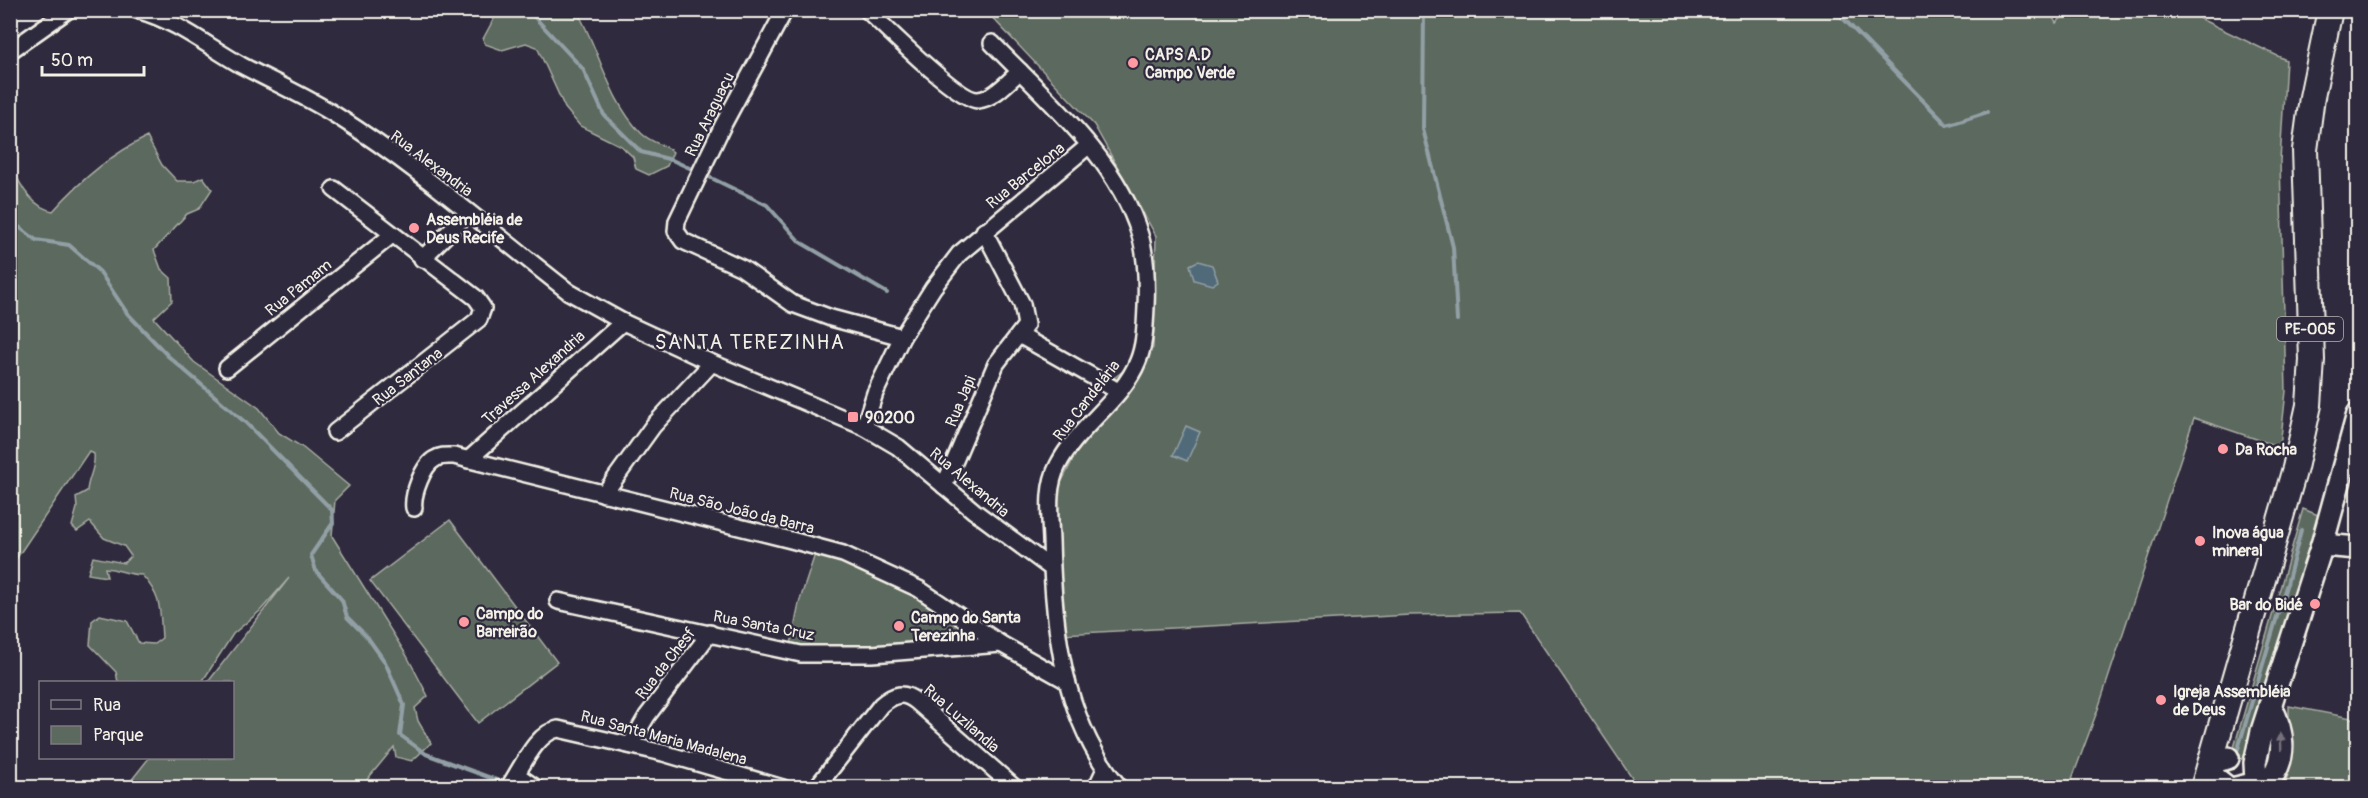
<svg xmlns="http://www.w3.org/2000/svg" width="2368" height="798" font-family="Pangolin,sans-serif">
<rect width="100%" height="100%" fill="#2f2a3d"/>
<filter id="ink" filterUnits="userSpaceOnUse"><feTurbulence type="fractalNoise" baseFrequency=".0167" numOctaves="2"/><feDisplacementMap in="SourceGraphic" scale="12" xChannelSelector="R" yChannelSelector="G"/><feConvolveMatrix kernelMatrix="1 2 1 2 8 2 1 2 1" color-interpolation-filters="sRGB"/></filter>
<g filter="url(#ink)">
<g fill="#5c695e" stroke="#a8ada3" stroke-width="1.5">
<polygon points="2049,10 2056,23 2069,11 2184,11 2286,60 2280,161 2286,391 2280,447 2194,418 2098,709 2069,787 1638,787 1520,613 1410,615 1062,634 1057,491 1114,378 1153,348 1156,236 1094,125 986,11"/>
<path d="M498,11H577C600,51 608,99 641,133C651,143 664,144 673,152L667,166L649,175L636,169L633,157L621,146L580,126L565,108L537,47L526,43L502,50L485,44L483,39Z"/>
<path d="M147,137L162,165L177,181H194L203,177L212,189L199,209L187,214L154,250L161,269L171,278L172,301L154,318L194,362L259,408L279,433L302,447L349,486L335,500L332,536L407,656L428,696L415,708L418,721L431,743L412,761L396,757L394,747L361,787H126L149,758H232V682H208L289,578L260,611L233,634L202,682H118L116,672L90,645L92,621L100,615L127,621L139,643L154,644L162,638C160,610 162,597 142,575C128,575 119,569 105,568L107,577L88,574L93,557L124,563L131,556L124,546L104,538L90,522L77,531L72,526L77,508L76,497L87,491C88,477 96,468 94,454L89,451L14,562L11,561V163C18,182 31,207 53,211C79,182 111,154 147,137Z"/>
<polygon points="2357,138 2357,286 2354,280"/>
<polygon points="2303,509 2323,517 2248,754 2243,759 2235,757 2233,751"/>
<polygon points="450,520 557,662 478,723 370,581"/>
<polygon points="815,554 843,559 926,597 977,638 820,651 791,645 799,603"/>
<polygon points="2289,706 2357,719 2357,751 2351,787 2283,788 2289,772"/>
</g>
<g fill="#516a7a" stroke="#92a0a6" stroke-width="1.5">
<polygon points="1198,261 1212,265 1218,281 1212,285 1194,280 1190,265"/>
<polygon points="1186,426 1200,432 1187,461 1173,455"/>
</g>
<g fill="none" stroke-linecap="round" stroke-linejoin="round">
<g stroke="#92a0a6" stroke-width="4">
<polyline points="528,10 583,69 604,115 641,152 672,160 696,171"/>
<polyline points="1424,10 1423,129 1453,247 1457,320"/>
<polyline points="1835,10 1947,125 1987,112"/>
<polyline points="703,174 767,205 800,242 887,293"/>
<polyline points="10,220 36,240 69,245 100,272 127,313 168,356 246,423 332,510 333,523 311,555 316,571 342,600 347,617 368,638 385,662 404,705 400,735 426,754 499,781"/>
<polyline points="2287,584 2301,530"/>
<polyline points="2238,749 2286,586"/>
</g>
<defs>
<g id="street">
<path d="M137,10C177,21 206,45 241,65C273,82 307,97 337,116C419,168 493,233 569,292L623,322L712,363L864,427L898,447L974,511L1051,568"/>
<polyline points="785,10 723,125 677,221 676,231 683,241 742,268 793,304 831,318 902,337"/>
<path d="M867,10C885,27 959,101 978,100C993,99 1009,81 1020,71"/>
<path d="M992,43C1046,99 1117,158 1140,235C1147,258 1147,284 1146,307C1145,325 1145,344 1138,361C1122,401 1078,426 1058,465C1046,488 1050,515 1051,540C1053,626 1062,719 1120,788"/>
<polyline points="10,51 68,10"/>
<polyline points="334,189 476,298 483,308 479,319 335,432"/>
<polyline points="422,259 468,213"/>
<polyline points="1019,335 1118,391"/>
<polyline points="227,368 392,235"/>
<polyline points="864,427 875,393 902,337 933,288 959,254 1088,146"/>
<polyline points="468,460 623,322"/>
<polyline points="944,486 996,364 1026,325 1022,304 984,231"/>
<polyline points="604,494 653,426 712,363"/>
<path d="M414,508C412,495 423,465 435,459C441,455 447,456 454,456L791,540L843,554L919,589L1001,644L1067,681"/>
<polyline points="558,601 801,654 872,654 1001,644"/>
<polyline points="630,745 647,716 710,633"/>
<polyline points="517,775 536,788"/>
<path d="M508,788C521,770 535,733 558,729L663,753L783,788"/>
<path d="M816,788L881,705C894,694 903,691 917,702L1015,788"/>
<polyline points="1096,788 1105,769"/>
</g>
<g id="secondary">
<polyline points="2322,545 2358,548"/>
<polyline points="2228,758 2210,763 2214,777 2228,788"/>
<polyline points="2256,782 2255,763 2262,731 2322,545 2358,414"/>
<path d="M2236,788L2270,780C2288,756 2283,729 2270,705"/>
</g>
<polyline id="primary" points="2203,788 2295,468 2309,405 2312,360 2305,150 2312,97 2330,10"/>
</defs>
<use href="#street" stroke="#f4f1e8" stroke-width="20"/>
<use href="#secondary" stroke="#f4f1e8" stroke-width="26"/>
<use href="#primary" stroke="#f4f1e8" stroke-width="28"/>
<use href="#street" stroke="#2f2a3d" stroke-width="15"/>
<use href="#secondary" stroke="#2f2a3d" stroke-width="21"/>
<use href="#primary" stroke="#2f2a3d" stroke-width="24"/>
</g>
<defs><path id="oneway-solid" d="M-6-.8H1V-3.2L6.5 0L1 3.2V.8H-6Z" transform="scale(1.5)"/></defs>
<use fill="#747079" href="#oneway-solid" transform="translate(2281 742) rotate(-92)"/>
</g>
<g fill="#ff9aa2" stroke="#2f2a3d" stroke-width="2">
<circle cx="1133" cy="63" r="6"/>
<circle cx="414" cy="228" r="6"/>
<rect x="847" y="411" width="12" height="12" rx="3"/>
<circle cx="2223" cy="449" r="6"/>
<circle cx="2200" cy="541" r="6"/>
<circle cx="2315" cy="604" r="6"/>
<circle cx="464" cy="622" r="6"/>
<circle cx="899" cy="626" r="6"/>
<circle cx="2161" cy="700" r="6"/>
</g>
<g text-anchor="middle" stroke-width="4.5" stroke-linejoin="round" paint-order="stroke">
<rect fill="#2f2a3d" stroke="#b9b5b5" stroke-width="1.5" x="2277" y="317" width="66" height="24" rx="4.5"/>
<g font-size="15" font-weight="bold" fill="#f4f1e8">
<text x="2310" y="334">PE-005</text>
</g>
<g font-size="16" font-weight="bold" fill="#f4f1e8" stroke="#2f2a3d" text-anchor="start">
<text x="1145" y="60">CAPS A.D<tspan x="1145" dy="18">Campo Verde</tspan></text>
<text x="426" y="225">Assembléia de<tspan x="426" dy="18">Deus Recife</tspan></text>
<text x="865" y="423">90200</text>
<text x="2235" y="455">Da Rocha</text>
<text x="2212" y="538">Inova água<tspan x="2212" dy="18">mineral</tspan></text>
<text x="2303" y="610" text-anchor="end">Bar do Bidé</text>
<text x="476" y="619">Campo do<tspan x="476" dy="18">Barreirão</tspan></text>
<text x="911" y="623">Campo do Santa<tspan x="911" dy="18">Terezinha</tspan></text>
<text x="2173" y="697">Igreja Assembléia<tspan x="2173" dy="18">de Deus</tspan></text>
</g>
<g font-size="16" fill="#f4f1e8" stroke="#2f2a3d">
<text transform="translate(709 114) rotate(-64)" y="6">Rua Araguaçu</text>
<text transform="translate(432 163) rotate(37)" y="6">Rua Alexandria</text>
<text transform="translate(1025 175) rotate(-39)" y="6">Rua Barcelona</text>
<text transform="translate(298 287) rotate(-39)" y="6">Rua Pamam</text>
<text transform="translate(407 376) rotate(-38)" y="6">Rua Santana</text>
<text transform="translate(533 377) rotate(-42)" y="6">Travessa Alexandria</text>
<text transform="translate(1086 400) rotate(-52)" y="6">Rua Candelária</text>
<text transform="translate(960 401) rotate(-67)" y="6">Rua Japi</text>
<text transform="translate(970 482) rotate(40)" y="6">Rua Alexandria</text>
<text transform="translate(742 510) rotate(14)" y="6">Rua São João da Barra</text>
<text transform="translate(764 625) rotate(11)" y="6">Rua Santa Cruz</text>
<text transform="translate(665 663) rotate(-52)" y="6">Rua da Chesf</text>
<text transform="translate(962 718) rotate(41)" y="6">Rua Luzilandia</text>
<text transform="translate(664 737) rotate(15)" y="6">Rua Santa Maria Madalena</text>
</g>
<g font-size="20" letter-spacing="1.5" fill="#f4f1e8" stroke="#2f2a3d">
<text x="750" y="349">SANTA TEREZINHA</text>
</g>
</g>
<rect width="2368" height="798" fill="none" stroke="#2f2a3d" stroke-width="36"/>
<rect x="18" y="18" width="2332" height="762" fill="none" stroke="#f4f1e8" stroke-width="2" filter="url(#ink)"/>
<rect x="39" y="681" width="195" height="78" fill="#2f2a3d" stroke="#7e7a81" stroke-width="1.5"/>
<rect x="51" y="700" width="30" height="9" fill="#2f2a3d" stroke="#7e7a81" stroke-width="1.5"/>
<text x="93" y="711" font-size="18" fill="#f4f1e8">Rua</text>
<rect x="51" y="726" width="30" height="18" fill="#5c695e" stroke="#7e7a81" stroke-width="1.5"/>
<text x="93" y="741" font-size="18" fill="#f4f1e8">Parque</text>
<path d="M42 66v9h102v-9" fill="none" stroke="#f4f1e8" stroke-width="3"/>
<text x="51" y="66" font-size="18" fill="#f4f1e8" stroke="#2f2a3d" stroke-width="4.5" paint-order="stroke">50 m</text>
</svg>
